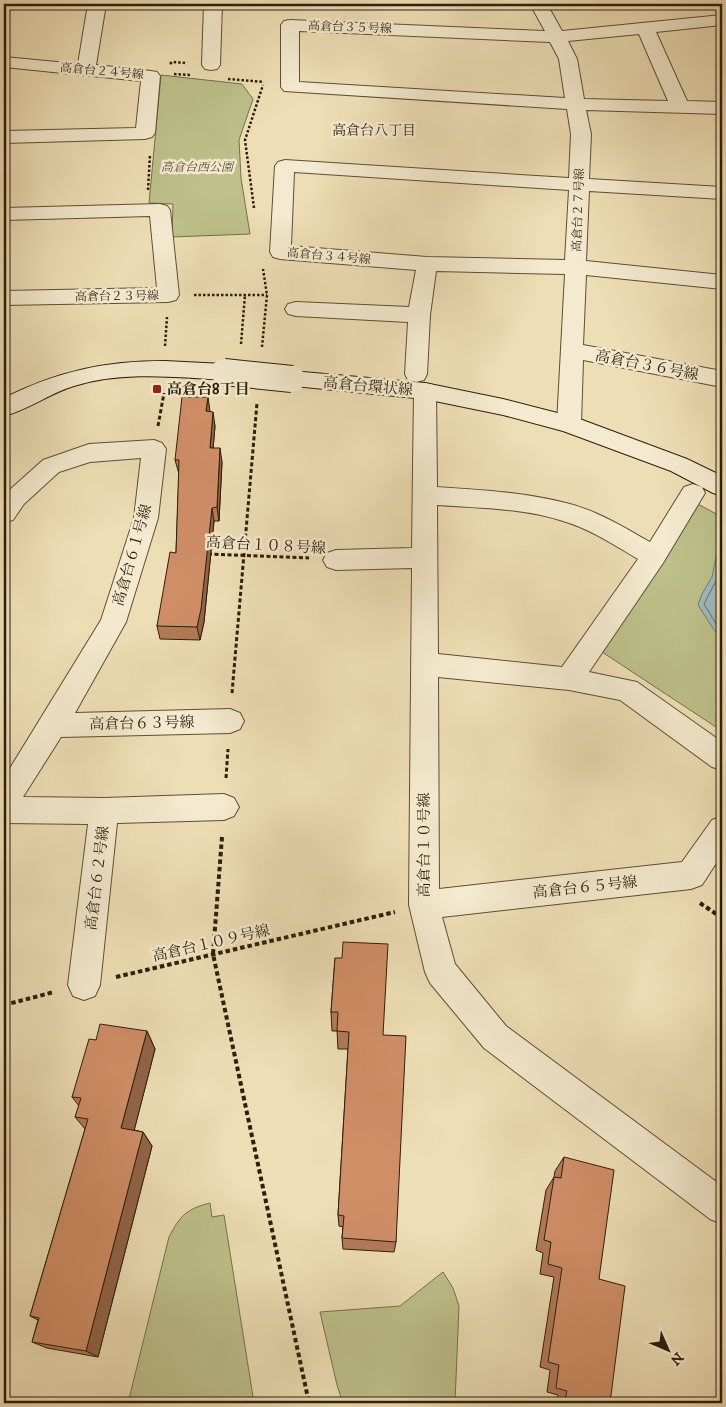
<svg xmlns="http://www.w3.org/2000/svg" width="726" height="1407" font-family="'IM FELL DW Pica','Noto Serif JP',serif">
<rect width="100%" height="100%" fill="#eedeb5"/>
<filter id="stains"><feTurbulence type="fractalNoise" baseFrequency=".004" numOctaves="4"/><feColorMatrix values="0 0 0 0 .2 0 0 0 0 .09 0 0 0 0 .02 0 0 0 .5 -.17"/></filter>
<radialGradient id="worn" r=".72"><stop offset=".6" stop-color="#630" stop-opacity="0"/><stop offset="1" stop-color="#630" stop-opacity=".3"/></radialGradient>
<g fill="#bdc08a" stroke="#756f4b">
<polygon points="161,75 242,84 253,99 239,140 241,178 250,234 172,237 173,204 149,203"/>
<polygon points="696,503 722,517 722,731 599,650"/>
<path d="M210,1203L212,1217L224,1215L254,1403H128L169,1237C180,1216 186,1209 210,1203Z"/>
<polygon points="443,1272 453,1288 459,1306 455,1403 343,1403 337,1385 320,1312 400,1306"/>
</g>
<polygon fill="#9fb9ba" stroke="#717b74" points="717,552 722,554 722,636 714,630 698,605 702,594 712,577"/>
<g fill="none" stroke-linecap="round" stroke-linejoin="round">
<polyline stroke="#666c63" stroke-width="1" points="722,558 717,579 704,604 718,627 722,630"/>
<defs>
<g id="street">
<polygon points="88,4 106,4 96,65 151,71 157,72 160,76 155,133 152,137 145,139 4,143 4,131 136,128 141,81 4,67 4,57 78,64"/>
<polygon points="204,4 222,4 220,65 217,69 211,70 205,69 202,65"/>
<path d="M530,4H547L562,31L722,15V25L656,32L687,101L722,102V114L586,110L591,134L589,179L722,187V199L589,191L586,261L722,275V289L586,275L583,345L722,371V387L583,360L581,424L577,430L569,432L561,430L557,424L565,274L436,271L430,315L427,374L424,380L416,382L408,380L405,374L408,322L296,316L288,314L285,309L288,304L296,302L409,307L416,270L280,259L273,257L270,252L275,166L278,162L285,160L569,178L571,134L567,109L284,91L281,87V25L284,21L290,20L545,31ZM299,31L550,42L559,59L565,98L299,82ZM639,34L668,101L584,99L577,59L568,41ZM294,172L569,190L565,260L427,257L291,246Z"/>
<polygon points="160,204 167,206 170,210 179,295 176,300 168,302 4,305 4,291 157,288 150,216 4,220 4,208"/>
<path d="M425,383L433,385L436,391L437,487C480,490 524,492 566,503C596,510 623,527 650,542L684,487L693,484L702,487L705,493L663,563L589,672L637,682L722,742V770L712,767L620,700L569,690L438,677L439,889L682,862L712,820L722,816V854L702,885L691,889L442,917L455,964L506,1026L722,1186V1224L710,1219L484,1048L430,983L425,972L409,905L412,568L336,570L327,567L323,560L327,553L336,550L412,548L414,391L417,385ZM437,505C478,508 523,508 563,521C590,529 614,545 638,559L562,667L438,654Z"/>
<polygon points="154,440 162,443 166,449 158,518 126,622 75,713 230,709 240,713 244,721 240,729 230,733 61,737 23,797 104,798 224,794 234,798 239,807 234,816 224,820 117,823 100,985 95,996 84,1000 73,996 68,985 88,824 4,823 4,778 101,620 134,518 141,458 90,462 59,472 24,504 13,520 4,522 4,495 43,460 89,444"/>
</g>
<g id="secondary">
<path d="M165,361L224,364L232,366L235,372L232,378L224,380C175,377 122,371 74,386C50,393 28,410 4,416V398C58,371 105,361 165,361Z"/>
<polygon points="292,371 425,383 503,399 577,418 687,459 722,476 722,496 713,493 671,471 563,431 503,415 425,399 284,385 281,379 284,373"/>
</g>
</defs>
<use href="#street" stroke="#5d4e36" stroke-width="2"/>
<use href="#secondary" stroke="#2d1e0c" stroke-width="2"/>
<g stroke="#2d1e0c" stroke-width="2.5" stroke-dasharray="2.5 2" stroke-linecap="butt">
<polyline points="273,4 278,7"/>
<polyline points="170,64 172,62 186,63"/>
<polyline points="174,74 190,75"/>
<polyline points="228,79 264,82"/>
<polyline points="148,190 150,154"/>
<polyline points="254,208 245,140 263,85"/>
<polyline points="194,295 267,295"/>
<polyline points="241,344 245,295"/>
<polyline points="165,346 167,317"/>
<polyline points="262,347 267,295 263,269"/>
</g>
<g stroke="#2d1e0c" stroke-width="3" stroke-dasharray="4 2.5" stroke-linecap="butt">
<polyline points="158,426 164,393"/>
<polyline points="208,554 309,558"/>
<polyline points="232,693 257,403"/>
<polyline points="226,778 228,749"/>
</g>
<g stroke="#2d1e0c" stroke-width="4" stroke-dasharray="4.5 3" stroke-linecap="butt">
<polyline points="222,837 213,954 309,1403"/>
<polyline points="700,903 722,918"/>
<polyline points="116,977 395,912"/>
<polyline points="4,1005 54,992"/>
</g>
<use href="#street" fill="#f4eacf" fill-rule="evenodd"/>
<use href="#secondary" fill="#f4eacf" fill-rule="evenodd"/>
<defs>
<polyline id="secondary-bridge" points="224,372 292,379"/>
</defs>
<use href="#secondary-bridge" stroke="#2d1e0c" stroke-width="28" stroke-linecap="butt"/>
<use href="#secondary-bridge" stroke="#f4eacf" stroke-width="26"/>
</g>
<g fill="#b37a59" stroke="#2d1e0c">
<polygon points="210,412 215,426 213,448 222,462 219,521 214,521 204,622 200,640 160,639 157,626 176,553 179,474 175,460"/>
<polygon points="335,958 383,1035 396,1242 394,1252 343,1249 342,1238 343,1227 339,1226 338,1215 348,1049 338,1049 337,1031 332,1031 331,1012"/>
<polygon points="147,1031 155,1049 134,1130 143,1132 152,1146 98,1357 47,1348 32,1342 38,1320 30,1316 85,1129 75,1117 79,1106 72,1097 96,1040"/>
<polygon points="564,1157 599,1279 610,1403 556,1403 558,1395 547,1392 550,1370 540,1367 554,1277 540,1274 543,1253 536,1250 546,1190 554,1177 555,1171"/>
</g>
<g fill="#926348" stroke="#2d1e0c">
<polygon points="208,397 210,411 209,425 206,411"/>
<polygon points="213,412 215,426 212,462 210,448"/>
<polygon points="220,448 222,462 219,521 217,507"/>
<polygon points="212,508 214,521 204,622 200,640 197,627"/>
<polygon points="147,1031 155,1049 131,1143 121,1128"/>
<polygon points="143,1132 152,1146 98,1357 86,1351"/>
</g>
<g fill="#d08e67" stroke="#2d1e0c">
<polygon points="182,397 208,397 206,411 213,412 210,448 220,448 217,507 212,508 201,609 197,627 157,626 170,552 176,553 179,460 175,460"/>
<polygon points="343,942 388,944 383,1035 406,1036 396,1242 342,1238 344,1216 338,1215 349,1032 337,1031 338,1012 331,1012 335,958 342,958"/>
<polygon points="100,1024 147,1031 121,1128 143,1132 86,1351 32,1342 39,1318 30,1316 88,1119 75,1117 81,1098 72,1097 89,1039 96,1040"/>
<polygon points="564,1157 614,1170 599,1279 625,1286 610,1403 564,1403 567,1391 556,1388 559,1365 548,1362 562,1268 548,1264 551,1242 544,1240 554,1177 561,1178"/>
</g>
<rect fill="#8f2418" stroke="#f4eacf" stroke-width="2" x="152" y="384" width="10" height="10" rx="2.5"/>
<g text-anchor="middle" stroke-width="5" stroke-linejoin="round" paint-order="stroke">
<g font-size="12" fill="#2d1e0c" stroke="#f4eacf">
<text transform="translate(350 27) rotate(2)" y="4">高倉台３５号線</text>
<text transform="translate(102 71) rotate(5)" y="4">高倉台２４号線</text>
<text transform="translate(578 210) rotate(-88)" y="4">高倉台２７号線</text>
<text transform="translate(329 256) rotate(5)" y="4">高倉台３４号線</text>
<text transform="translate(117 296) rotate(-1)" y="4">高倉台２３号線</text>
</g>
<g font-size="12" font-style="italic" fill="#584f32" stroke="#f4eacf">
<text x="197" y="171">高倉台西公園</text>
</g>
<g font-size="14" fill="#2d1e0c" stroke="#f4eacf">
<text x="374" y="135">高倉台八丁目</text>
</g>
<g font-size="15" fill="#2d1e0c" stroke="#f4eacf">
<text transform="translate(647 365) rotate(11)" y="5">高倉台３６号線</text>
<text transform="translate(368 386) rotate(5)" y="5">高倉台環状線</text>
<text transform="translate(266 545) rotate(3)" y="5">高倉台１０８号線</text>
<text transform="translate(132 555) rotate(-74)" y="5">高倉台６１号線</text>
<text transform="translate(142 723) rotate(-1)" y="5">高倉台６３号線</text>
<text transform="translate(424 845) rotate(-90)" y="5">高倉台１０号線</text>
<text transform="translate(97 878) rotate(-83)" y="5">高倉台６２号線</text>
<text transform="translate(585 887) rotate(-6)" y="5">高倉台６５号線</text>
<text transform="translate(211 943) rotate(-13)" y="5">高倉台１０９号線</text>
</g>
<g font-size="15" font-weight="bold" fill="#2d1e0c" stroke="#f4eacf" text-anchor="start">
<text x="167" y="394">高倉台8丁目</text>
</g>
</g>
<rect width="726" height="1407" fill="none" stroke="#eedeb5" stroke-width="20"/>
<rect x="5" y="5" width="716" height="1397" fill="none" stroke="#2d1e0c" stroke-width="2.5"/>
<rect x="10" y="10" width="706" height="1387" fill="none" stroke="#2d1e0c"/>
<g transform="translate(668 1350) rotate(135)" stroke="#f4eacf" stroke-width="4" paint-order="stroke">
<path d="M0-4L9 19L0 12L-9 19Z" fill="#2d1e0c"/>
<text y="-8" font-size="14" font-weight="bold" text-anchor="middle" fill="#2d1e0c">N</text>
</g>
<rect width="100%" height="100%" filter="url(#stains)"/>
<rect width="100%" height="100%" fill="url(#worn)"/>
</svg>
